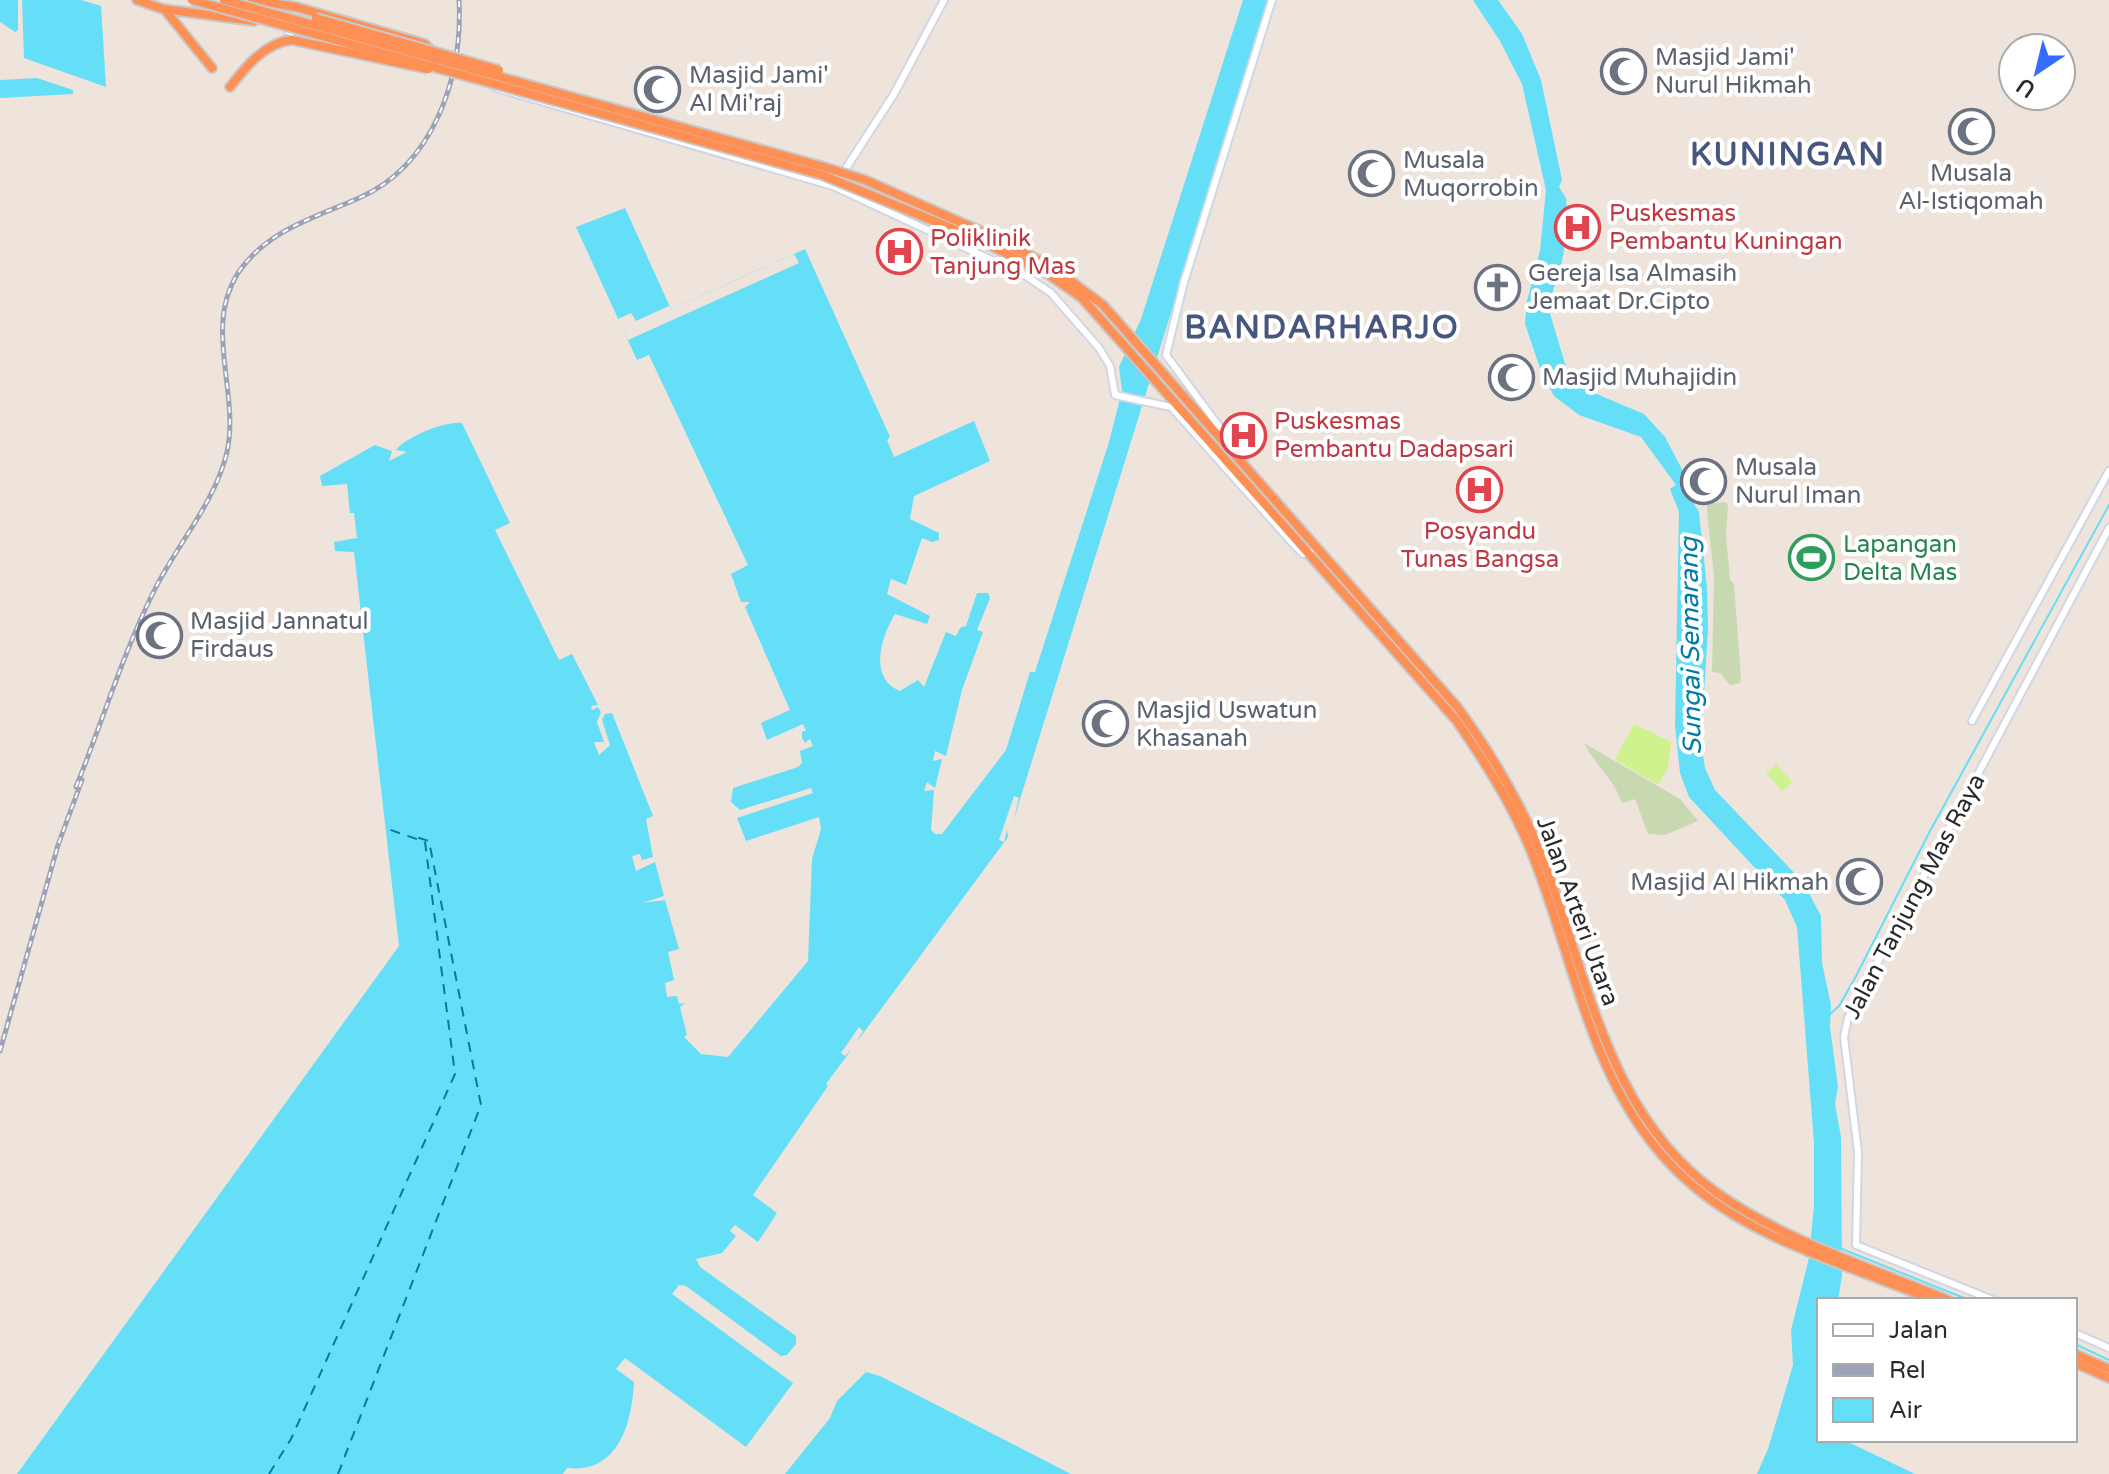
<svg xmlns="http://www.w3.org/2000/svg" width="2109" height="1474" font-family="'Varela Round',sans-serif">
<rect width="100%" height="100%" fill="#eee4db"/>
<g fill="#c8d9b1">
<polygon points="1725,502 1728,504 1726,536 1730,579 1734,584 1741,679 1740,683 1730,685 1720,673 1712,672 1714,576 1707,510 1707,504"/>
<path d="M1584,743L1680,799L1698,821L1665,835L1648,834L1635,799L1622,803C1614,779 1595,765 1584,743Z"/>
</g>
<g fill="#cff18e">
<polygon points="1634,724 1671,742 1668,767 1658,785 1615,759"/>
<polygon points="1776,764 1792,782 1782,791 1766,773"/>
</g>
<g fill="#65def8">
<polygon points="0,0 18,0 18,30 15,32 0,22"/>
<polygon points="22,0 81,0 101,6 106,87 24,58"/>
<path d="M1243,0H1268L1013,822L1019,798L1014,796L999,840L1004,842L1007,830L1008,837L856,1043L863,1031L859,1027L841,1053L845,1056L852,1049L826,1084L828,1086L753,1195L777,1213L758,1242L735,1225L730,1231L736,1236L722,1253L696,1259L700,1267L796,1336V1344L787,1355L781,1356L686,1286L679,1285L672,1294L793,1383L746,1447L625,1358L616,1369L634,1382C632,1422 619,1474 567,1468L563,1474H17L399,946L354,552L335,551L334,542L357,538L354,513H350L347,484L322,486L320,476L375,445L392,451L389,461L407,452L396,450C406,437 445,421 462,423L510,523L495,530L559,660L572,654L598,705L591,706L592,710L598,707L601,712L597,722L604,742H594L599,755L610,745L602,720L605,714L612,713L653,816L646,819L653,857L642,860L640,854L632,856L636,871L655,862L664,896L642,903L665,900L679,949L668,952L674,980L665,983L667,997L677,996L679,1004L685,1003L680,1007L687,1035L684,1037L701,1054L728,1057L808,961L812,859L821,829L819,817L746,841L737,818L813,793L811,788L740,810L731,802L733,788L798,767L802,763L800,751L813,746L810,739L805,743L802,738V731H806L803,724L767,740L761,723L790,710L745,607L750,602H741L731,574L748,565L649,355L637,360L576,227L625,208L671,309L805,249L890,437L887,440L894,457L974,421L990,461L914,496L910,519L939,533V540L932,542L922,538L906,585L891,579L887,594L930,616L927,624L895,614C881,637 868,678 900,691L918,680L924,687L946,632L956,636L960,628L966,626L977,593H988L990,598L977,630L983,632L962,690L946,756L935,751L933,761L942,759L935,788L927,782L924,791L934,790L931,830L935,834H942L1006,750L1030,672H1035L1109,442L1122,391L1119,367L1141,319Z"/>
<polygon points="1473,0 1498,0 1522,34 1541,80 1562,180 1559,187 1566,198 1568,223 1562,262 1548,307 1566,367 1585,389 1644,414 1665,437 1695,494 1691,499 1699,512 1707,588 1708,630 1701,741 1705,768 1715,790 1803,882 1821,916 1822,963 1831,1005 1830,1027 1838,1087 1835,1104 1841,1137 1842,1276 1838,1300 1819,1300 1819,1440 1844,1440 1915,1474 1757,1474 1768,1449 1793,1365 1791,1330 1809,1258 1814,1206 1814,1143 1797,927 1785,900 1689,797 1680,773 1675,726 1679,512 1670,489 1676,485 1641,437 1579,415 1554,396 1542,374 1525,324 1527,301 1540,251 1546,190 1522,84 1500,41"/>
<polygon points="37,78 73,90 73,94 0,98 0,80"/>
<polygon points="866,1372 880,1376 1071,1474 785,1474 830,1418 837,1401"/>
</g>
<polygon fill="#eee4db" points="794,254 799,263 628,340 618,319 631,313 636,321 669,306 671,309"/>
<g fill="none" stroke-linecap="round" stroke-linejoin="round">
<g stroke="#65def8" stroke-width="2">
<polyline points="1829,1015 1839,1006 1855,978 1930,831 2109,505"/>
<polyline points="1842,1249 1969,1300"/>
<polyline points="2075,1344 2109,1360"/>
</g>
<g stroke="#027ca6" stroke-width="2" stroke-dasharray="10 8" stroke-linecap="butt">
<polyline points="269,1474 291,1439 455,1074 425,842 385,828"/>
<polyline points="338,1474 481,1105 429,841 416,837"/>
</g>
<defs>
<g id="secondary">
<polyline points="288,31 350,49"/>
<polyline points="496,88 833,186 1026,276 1051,293 1099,348 1110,366 1115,395 1180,409"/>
<polyline points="841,176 894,94 944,0"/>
<polyline points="1173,409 1296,547 1303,554 1310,552"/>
<polyline points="1238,452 1166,355 1184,282 1272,0"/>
<polyline points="1972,721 2109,471"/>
<polyline points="1993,1300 1856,1245 1858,1152 1844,1037 1848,1018 2109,528"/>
<polyline points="2075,1333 2109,1348"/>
</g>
<g id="highway">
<polyline points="137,0 163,9 254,21"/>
<polyline points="252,0 296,7 425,44 433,53"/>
<polyline points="165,10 212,68"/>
<path d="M230,87C245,68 265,42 292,40"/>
<path d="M978,230L1051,266L1103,305L1458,708C1496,760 1529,817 1550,878C1591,992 1612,1118 1717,1193C1785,1241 1872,1268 1948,1300"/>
<path d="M973,237L1048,274L1082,298L1456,720C1485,762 1512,804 1531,851C1579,969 1592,1104 1697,1189C1764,1244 1853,1266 1932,1300"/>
<polyline points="2075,1354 2109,1369"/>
<polyline points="2075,1363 2109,1378"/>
</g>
</defs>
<use href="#secondary" stroke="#d0d6e4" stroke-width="10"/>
<use href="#highway" stroke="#c8c8c8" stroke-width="12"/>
<use href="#secondary" stroke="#fff" stroke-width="6"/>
<use href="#highway" stroke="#ff9055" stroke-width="8"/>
<defs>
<g id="rail">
<path d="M76,787C102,723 123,653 154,591C177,544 215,503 227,452C240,393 203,328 238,273C267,230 314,218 359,198C434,165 463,77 459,0"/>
<polyline points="0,1051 58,845 82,780"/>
</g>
</defs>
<use href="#rail" stroke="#9da3b6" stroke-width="5"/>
<use href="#rail" stroke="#fff" stroke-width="2" stroke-dasharray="6" stroke-linecap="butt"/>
<defs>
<g id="highway-bridge">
<polyline points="192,0 822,175 973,237"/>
<polyline points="224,0 824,167 865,180 978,230"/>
<polyline points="316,18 499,70"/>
<polyline points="292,40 428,69"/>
</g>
</defs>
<use href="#highway-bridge" stroke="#c8c8c8" stroke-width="12" stroke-linecap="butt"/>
<use href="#highway-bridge" stroke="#ff9055" stroke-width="8"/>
</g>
<defs>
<symbol id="mosque-ring" viewBox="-11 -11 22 22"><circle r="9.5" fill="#fff" stroke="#6b7280" stroke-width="1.5"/><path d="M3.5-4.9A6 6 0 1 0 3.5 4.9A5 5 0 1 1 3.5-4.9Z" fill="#6b7280"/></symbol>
<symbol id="hospital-ring" viewBox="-11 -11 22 22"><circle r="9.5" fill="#fff" stroke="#e0444e" stroke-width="1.5"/><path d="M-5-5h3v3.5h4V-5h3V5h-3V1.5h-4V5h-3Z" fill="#e0444e"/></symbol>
<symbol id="church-ring" viewBox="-11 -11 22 22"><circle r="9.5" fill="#fff" stroke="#6b7280" stroke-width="1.5"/><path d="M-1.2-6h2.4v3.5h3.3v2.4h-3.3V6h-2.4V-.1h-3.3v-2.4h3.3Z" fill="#6b7280"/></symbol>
<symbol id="stadium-ring" viewBox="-11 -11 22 22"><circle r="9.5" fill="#fff" stroke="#2e9e5b" stroke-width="1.5"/><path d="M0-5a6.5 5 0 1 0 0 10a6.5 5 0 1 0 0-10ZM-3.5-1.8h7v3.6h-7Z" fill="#2e9e5b"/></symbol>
</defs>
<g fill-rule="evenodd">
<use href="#mosque-ring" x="1598" y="46" width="51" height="51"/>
<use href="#mosque-ring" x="632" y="64" width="51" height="51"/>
<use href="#mosque-ring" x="1946" y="106" width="51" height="51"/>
<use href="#mosque-ring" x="1346" y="148" width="51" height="51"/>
<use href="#hospital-ring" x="1552" y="202" width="51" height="51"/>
<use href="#hospital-ring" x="874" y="226" width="51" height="51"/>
<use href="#church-ring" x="1472" y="262" width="51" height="51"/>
<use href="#mosque-ring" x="1486" y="352" width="51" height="51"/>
<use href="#hospital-ring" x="1218" y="410" width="51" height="51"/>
<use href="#mosque-ring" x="1678" y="456" width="51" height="51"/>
<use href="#hospital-ring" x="1454" y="464" width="51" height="51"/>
<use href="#stadium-ring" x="1786" y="532" width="51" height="51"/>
<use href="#mosque-ring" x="134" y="610" width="51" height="51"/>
<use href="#mosque-ring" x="1080" y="698" width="51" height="51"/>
<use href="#mosque-ring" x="1834" y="856" width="51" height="51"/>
</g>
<g text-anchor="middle" stroke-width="8" stroke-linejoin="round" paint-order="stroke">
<g font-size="24" fill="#5b616d" stroke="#fff" text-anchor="start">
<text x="1655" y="65">Masjid Jami'<tspan x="1655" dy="28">Nurul Hikmah</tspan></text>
<text x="689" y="83">Masjid Jami'<tspan x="689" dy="28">Al Mi'raj</tspan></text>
<text x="1403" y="168">Musala<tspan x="1403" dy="28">Muqorrobin</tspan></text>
<text x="1971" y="181" text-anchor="middle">Musala<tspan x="1971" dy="28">Al-Istiqomah</tspan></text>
<text x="1528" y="281">Gereja Isa Almasih<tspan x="1528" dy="28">Jemaat Dr.Cipto</tspan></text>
<text x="1542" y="385">Masjid Muhajidin</text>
<text x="1735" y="475">Musala<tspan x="1735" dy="28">Nurul Iman</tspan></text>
<text x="190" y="629">Masjid Jannatul<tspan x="190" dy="28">Firdaus</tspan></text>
<text x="1136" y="718">Masjid Uswatun<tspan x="1136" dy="28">Khasanah</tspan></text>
<text x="1829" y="890" text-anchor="end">Masjid Al Hikmah</text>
</g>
<g font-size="24" fill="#be3a42" stroke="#fff" text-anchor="start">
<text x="1609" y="221">Puskesmas<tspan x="1609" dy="28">Pembantu Kuningan</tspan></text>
<text x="930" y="246">Poliklinik<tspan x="930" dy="28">Tanjung Mas</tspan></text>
<text x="1274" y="429">Puskesmas<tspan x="1274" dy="28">Pembantu Dadapsari</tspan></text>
<text x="1480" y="539" text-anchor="middle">Posyandu<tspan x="1480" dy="28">Tunas Bangsa</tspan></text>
</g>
<g font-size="24" fill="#27864d" stroke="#fff" text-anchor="start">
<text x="1843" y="552">Lapangan<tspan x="1843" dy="28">Delta Mas</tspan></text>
</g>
<g font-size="24" fill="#2a2a2a" stroke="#fff">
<text transform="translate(1914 896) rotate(-62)" y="8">Jalan Tanjung Mas Raya</text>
<text transform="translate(1578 911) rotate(70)" y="8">Jalan Arteri Utara</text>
</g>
<g font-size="26" font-style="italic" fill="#027ca6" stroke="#fff">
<text transform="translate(1690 646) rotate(-91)" y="9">Sungai Semarang</text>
</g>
<g font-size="32" font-weight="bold" letter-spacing="2" fill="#47567f" stroke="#fff">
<text x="1788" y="165">KUNINGAN</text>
<text x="1322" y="338">BANDARHARJO</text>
</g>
</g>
<rect x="1817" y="1298" width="260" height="144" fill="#ffffff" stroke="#aaaaaa" stroke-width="2"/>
<rect x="1833" y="1324" width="40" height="12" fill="#ffffff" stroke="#aaaaaa" stroke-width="2"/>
<text x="1889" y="1338" font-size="24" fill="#2a2a2a">Jalan</text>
<rect x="1833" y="1364" width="40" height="12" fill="#9da3b6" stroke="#aaaaaa" stroke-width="2"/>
<text x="1889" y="1378" font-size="24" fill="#2a2a2a">Rel</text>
<rect x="1833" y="1398" width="40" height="24" fill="#65def8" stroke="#aaaaaa" stroke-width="2"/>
<text x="1889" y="1418" font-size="24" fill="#2a2a2a">Air</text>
<g transform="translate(2037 72) rotate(215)"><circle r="38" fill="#ffffff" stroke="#aaaaaa" stroke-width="2"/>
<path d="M0-6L14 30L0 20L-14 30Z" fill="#376dff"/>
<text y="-12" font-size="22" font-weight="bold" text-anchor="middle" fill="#2a2a2a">U</text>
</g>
</svg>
